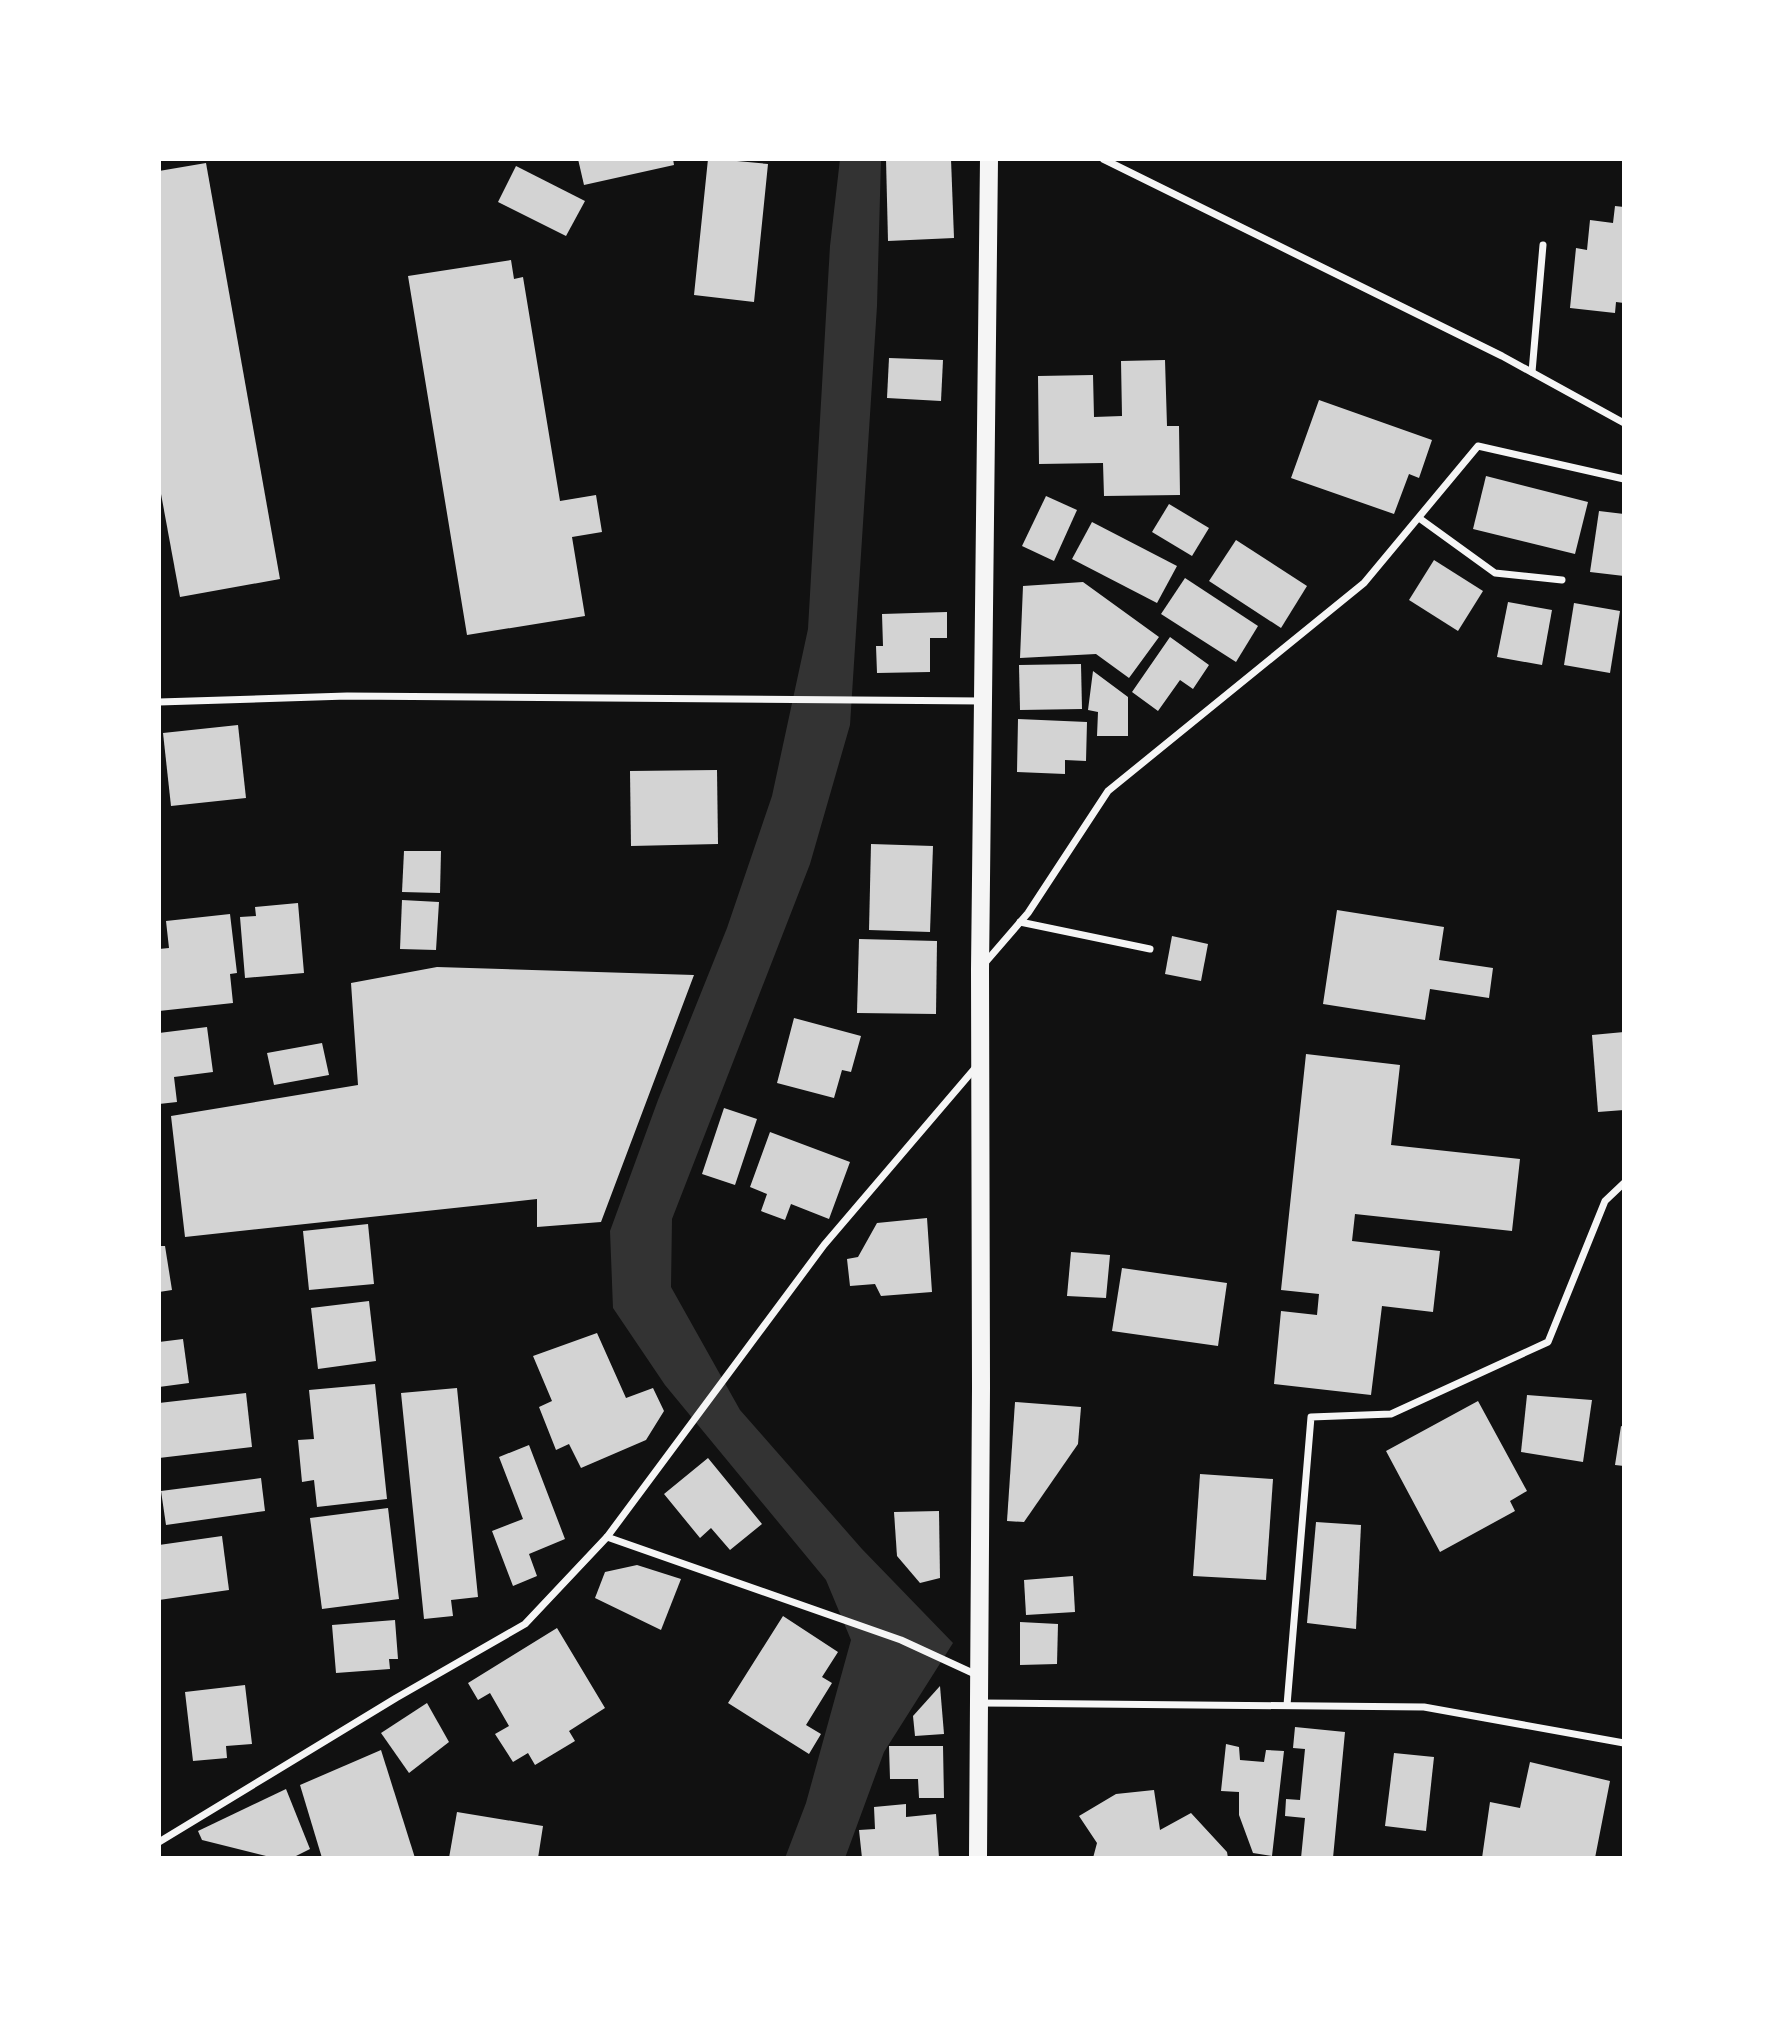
<svg xmlns="http://www.w3.org/2000/svg" width="1783" height="2017" font-family="'Times New Roman',serif">
<rect width="100%" height="100%" fill="#111"/>
<polygon fill="#333" points="840,159 881,159 877,306 850,725 810,864 672,1219 671,1287 740,1410 862,1549 953,1643 884,1752 845,1858 785,1858 806,1803 851,1640 826,1580 665,1385 613,1308 610,1231 658,1100 727,928 772,796 808,629 830,246"/>
<g fill="#d3d3d3">
<polygon points="578,159 673,159 674,165 584,185"/>
<polygon points="708,159 738,159 737,161 768,164 754,302 694,295"/>
<polygon points="886,159 951,159 954,238 888,241"/>
<polygon points="206,163 280,579 180,597 159,483 159,171"/>
<polygon points="516,166 585,201 566,236 498,202"/>
<polygon points="1615,206 1624,207 1624,303 1616,302 1615,313 1570,308 1576,248 1587,250 1590,220 1613,223"/>
<polygon points="511,260 514,279 523,277 560,501 596,495 602,532 572,537 585,616 467,635 408,276"/>
<polygon points="889,358 943,360 941,401 887,398"/>
<polygon points="1165,360 1167,426 1179,426 1180,495 1104,496 1103,463 1039,464 1038,376 1093,375 1094,417 1122,416 1121,361"/>
<polygon points="1319,400 1432,440 1419,478 1409,474 1394,514 1291,478"/>
<polygon points="1486,476 1588,502 1575,554 1473,529"/>
<polygon points="1046,496 1077,510 1054,561 1022,546"/>
<polygon points="1169,504 1209,528 1192,556 1152,532"/>
<polygon points="1599,511 1624,514 1624,576 1590,572"/>
<polygon points="1092,522 1177,566 1157,603 1072,559"/>
<polygon points="1236,540 1307,586 1281,628 1209,581"/>
<polygon points="1434,560 1483,591 1458,631 1409,600"/>
<polygon points="1185,578 1258,626 1236,662 1161,614"/>
<polygon points="1083,582 1159,637 1129,678 1096,654 1020,658 1023,586"/>
<polygon points="1508,602 1552,610 1542,665 1497,657"/>
<polygon points="1574,603 1620,611 1610,673 1564,665"/>
<polygon points="947,612 947,638 930,638 930,672 877,673 876,646 883,646 882,614"/>
<polygon points="1170,637 1209,665 1193,689 1180,680 1158,711 1132,692"/>
<polygon points="1081,664 1082,709 1020,710 1019,665"/>
<polygon points="1093,671 1128,697 1128,736 1097,736 1098,712 1088,710"/>
<polygon points="1018,719 1087,722 1086,761 1065,760 1065,774 1017,772"/>
<polygon points="238,725 246,798 171,806 163,733"/>
<polygon points="717,770 718,844 631,846 630,771"/>
<polygon points="871,844 933,846 930,932 869,930"/>
<polygon points="404,851 441,851 440,893 402,892"/>
<polygon points="402,900 439,902 436,950 400,949"/>
<polygon points="298,903 304,973 245,978 240,917 256,916 255,907"/>
<polygon points="1337,910 1444,927 1439,960 1493,968 1489,998 1430,989 1425,1020 1323,1004"/>
<polygon points="230,914 237,973 230,974 233,1003 159,1011 159,949 169,948 166,921"/>
<polygon points="1172,936 1208,944 1201,981 1165,974"/>
<polygon points="859,939 937,941 936,1014 857,1013"/>
<polygon points="437,967 694,975 601,1222 537,1227 537,1199 185,1237 171,1116 358,1085 351,983"/>
<polygon points="794,1018 861,1036 851,1072 842,1070 834,1098 777,1083"/>
<polygon points="207,1027 213,1072 174,1077 177,1102 159,1104 159,1033"/>
<polygon points="1624,1032 1624,1110 1598,1112 1592,1035"/>
<polygon points="322,1043 329,1075 274,1085 267,1053"/>
<polygon points="1306,1054 1400,1065 1391,1145 1520,1159 1512,1231 1355,1214 1352,1241 1440,1251 1433,1312 1382,1306 1371,1395 1274,1384 1281,1311 1317,1315 1319,1294 1281,1290"/>
<polygon points="724,1108 757,1119 735,1185 702,1174"/>
<polygon points="770,1132 850,1162 829,1219 791,1204 785,1220 761,1211 767,1194 750,1187"/>
<polygon points="927,1218 932,1292 881,1296 875,1284 850,1286 847,1259 858,1257 877,1223"/>
<polygon points="368,1224 374,1284 309,1290 303,1231"/>
<polygon points="159,1246 165,1246 172,1290 159,1292"/>
<polygon points="1071,1252 1110,1255 1106,1298 1067,1296"/>
<polygon points="1122,1268 1227,1283 1218,1346 1112,1331"/>
<polygon points="369,1301 376,1361 318,1369 311,1308"/>
<polygon points="597,1333 626,1398 653,1388 664,1411 646,1440 581,1468 569,1444 556,1450 539,1407 552,1401 533,1356"/>
<polygon points="183,1339 189,1383 159,1387 159,1342"/>
<polygon points="375,1384 387,1499 317,1507 314,1480 302,1482 298,1440 314,1439 309,1390"/>
<polygon points="457,1388 478,1597 451,1600 453,1616 424,1619 401,1393"/>
<polygon points="246,1393 252,1447 159,1458 159,1403"/>
<polygon points="1527,1395 1592,1400 1583,1462 1521,1452"/>
<polygon points="1478,1401 1527,1491 1510,1501 1515,1511 1440,1552 1386,1451"/>
<polygon points="1015,1402 1081,1407 1078,1444 1024,1522 1007,1521"/>
<polygon points="1621,1426 1624,1427 1624,1466 1615,1465"/>
<polygon points="529,1445 565,1539 529,1554 537,1576 513,1586 492,1531 523,1519 499,1457"/>
<polygon points="708,1458 762,1524 730,1550 711,1528 700,1538 664,1494"/>
<polygon points="1200,1474 1273,1479 1266,1580 1193,1576"/>
<polygon points="261,1478 265,1511 166,1525 161,1491"/>
<polygon points="388,1508 399,1599 322,1609 310,1518"/>
<polygon points="939,1511 940,1578 920,1583 897,1556 894,1512"/>
<polygon points="1316,1522 1361,1525 1356,1629 1307,1623"/>
<polygon points="222,1536 229,1590 159,1600 159,1545"/>
<polygon points="637,1565 681,1579 661,1630 595,1598 605,1572"/>
<polygon points="1073,1576 1075,1612 1026,1615 1024,1580"/>
<polygon points="783,1616 838,1652 822,1677 832,1683 806,1725 821,1734 809,1754 728,1703"/>
<polygon points="395,1620 398,1659 389,1659 390,1669 336,1673 332,1625"/>
<polygon points="1020,1622 1058,1624 1057,1664 1020,1665"/>
<polygon points="557,1628 605,1708 569,1731 575,1741 535,1765 528,1753 513,1762 495,1734 509,1726 490,1693 478,1700 468,1683"/>
<polygon points="245,1685 252,1744 226,1746 227,1758 193,1761 185,1692"/>
<polygon points="940,1686 944,1734 915,1736 913,1716"/>
<polygon points="427,1703 449,1742 409,1773 381,1733"/>
<polygon points="1295,1727 1345,1732 1333,1858 1301,1858 1305,1818 1285,1816 1286,1799 1300,1800 1305,1749 1293,1748"/>
<polygon points="1226,1744 1239,1747 1240,1760 1264,1762 1266,1750 1284,1751 1272,1856 1253,1853 1239,1815 1239,1792 1221,1791"/>
<polygon points="889,1746 943,1746 944,1798 919,1798 918,1779 890,1779"/>
<polygon points="381,1750 415,1858 322,1858 300,1785"/>
<polygon points="1394,1753 1434,1757 1426,1831 1385,1826"/>
<polygon points="1530,1762 1610,1781 1595,1858 1482,1858 1490,1802 1520,1808"/>
<polygon points="286,1789 310,1849 292,1858 274,1858 202,1840 198,1831"/>
<polygon points="1154,1790 1160,1830 1191,1813 1227,1852 1228,1858 1093,1858 1097,1843 1079,1816 1116,1794"/>
<polygon points="906,1804 906,1817 936,1814 939,1858 862,1858 859,1830 875,1829 874,1807"/>
<polygon points="457,1812 543,1826 538,1858 449,1858"/>
</g>
<g fill="none" stroke-linecap="round" stroke-linejoin="round">
<g stroke="#f5f5f5" stroke-width="7">
<polyline points="1103,159 1502,356 1624,423"/>
<polyline points="1532,372 1543,245"/>
<polyline points="1419,518 1495,573 1562,580"/>
<polyline points="159,702 347,696 982,701"/>
<polyline points="1020,922 1150,949"/>
<polyline points="984,964 1028,913 1108,791 1364,583 1478,446 1624,479"/>
<polyline points="607,1537 901,1640 977,1675"/>
<polyline points="978,1703 1424,1707 1624,1743"/>
<polyline points="1287,1705 1311,1417 1391,1414 1548,1342 1605,1201 1624,1183"/>
<polyline points="159,1842 396,1698 525,1624 607,1537 824,1245 976,1067"/>
</g>
<polyline stroke="#f5f5f5" stroke-width="18" points="978,1858 981,1388 980,969 989,159"/>
</g>
<rect width="1783" height="2017" fill="none" stroke="#ffffff" stroke-width="322"/>
</svg>
